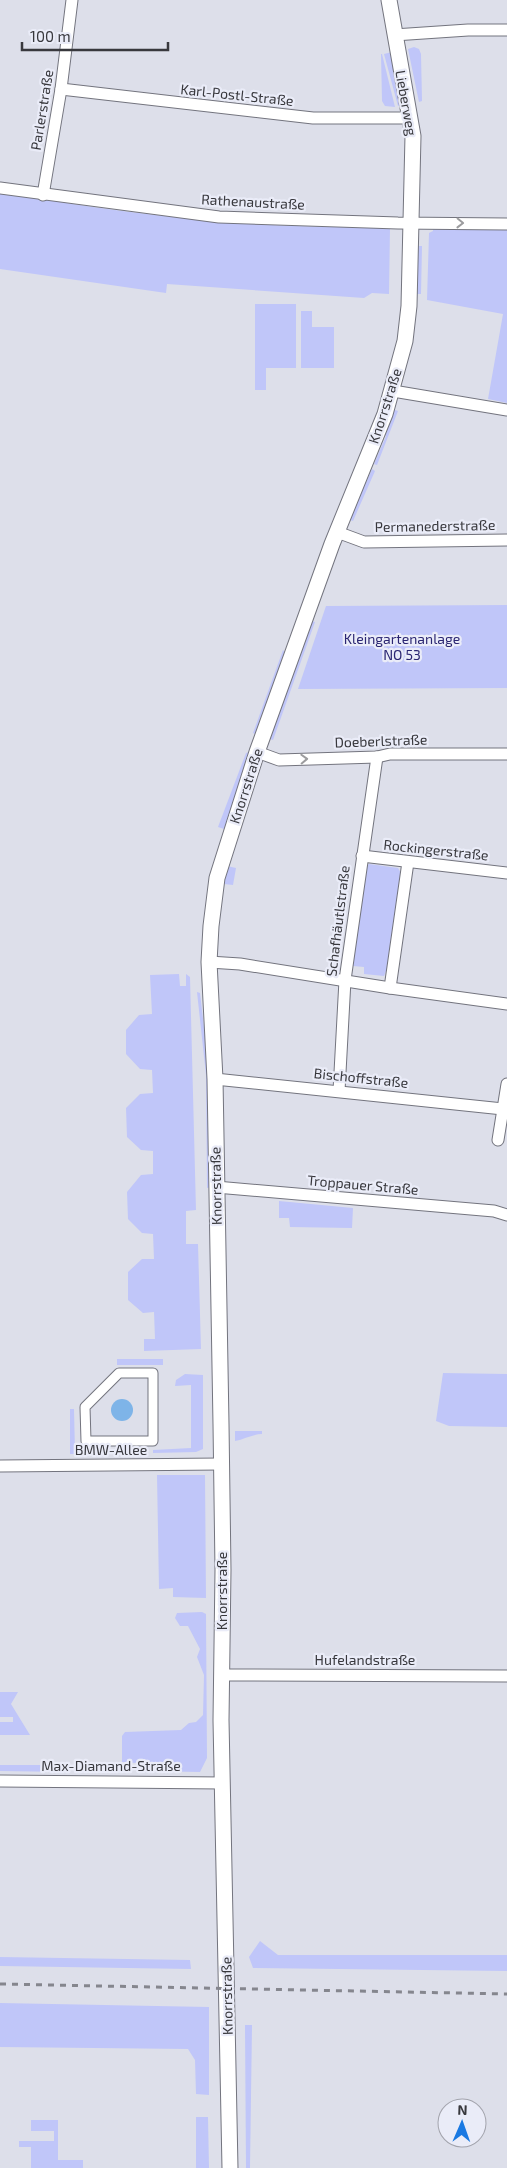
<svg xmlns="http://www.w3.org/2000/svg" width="507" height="2168" font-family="'Exo 2',sans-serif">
<rect width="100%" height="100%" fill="#dddfea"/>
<g fill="#c0c6f9">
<polygon points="414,47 419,49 421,54 422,101 419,102 408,49"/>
<polygon points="392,52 403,105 398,106 384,54"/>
<polygon points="381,54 382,54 395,107 385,106 382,101"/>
<path d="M0,192C84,207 168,218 253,224C299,227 344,227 390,228L389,294L372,293L364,298L167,284L166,293L0,269Z"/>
<polygon points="433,228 507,228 507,403 488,399 503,314 427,300 429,233 433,231"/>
<polygon points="418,246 422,246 421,294 417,294"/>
<polygon points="255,304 296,304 296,368 266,368 266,390 255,390"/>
<polygon points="301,311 312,311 312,327 334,327 334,368 301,368"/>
<polygon points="392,409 398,411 377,465 374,464 386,436 384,434"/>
<polygon points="372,469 375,471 353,521 347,519 350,518"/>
<polygon points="507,605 507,688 298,689 326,606"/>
<polygon points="312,621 315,622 273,740 270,739"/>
<polygon points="283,650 286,654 257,735 253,733"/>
<polygon points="249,752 251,753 224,829 218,827 246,753"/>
<polygon points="369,864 398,868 401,873 388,972 386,971 384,976 364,974 364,967 353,966 366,867"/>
<polygon points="227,866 236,868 233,885 224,884"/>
<polygon points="179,974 180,986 186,986 186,974 190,977 196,1210 186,1211 186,1244 198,1244 201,1349 144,1351 144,1339 155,1339 154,1312 143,1313 128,1300 128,1272 142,1259 154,1259 153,1234 142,1233 128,1219 127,1192 141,1175 153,1174 153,1151 141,1150 127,1137 126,1108 140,1094 153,1093 152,1070 140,1069 126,1054 126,1030 139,1015 152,1014 150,975"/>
<polygon points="197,992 200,993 209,1070 211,1187 207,1188 206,1075"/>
<polygon points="279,1201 353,1208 352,1228 290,1227 289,1218 279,1218"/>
<rect x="117" y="1359" width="46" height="6"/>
<polygon points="443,1373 507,1374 507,1427 449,1426 436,1421"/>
<polygon points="185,1374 203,1375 203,1449 196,1452 153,1453 153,1450 191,1448 191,1385 175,1386 176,1380"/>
<polygon points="70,1409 74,1409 75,1454 70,1454"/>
<path d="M235,1431H262V1434C253,1434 245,1439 235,1441Z"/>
<polygon points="157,1475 205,1475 206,1598 173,1597 173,1588 159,1589"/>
<polygon points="202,1612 206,1614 207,1758 200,1772 142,1771 136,1763 122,1762 122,1736 125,1732 181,1730 189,1723 196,1722 203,1715 204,1675 197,1657 200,1649 188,1626 180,1626 175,1618 177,1613"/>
<polygon points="0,1692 18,1692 11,1704 30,1735 0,1735 0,1722 13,1722 13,1717 0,1717"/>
<polygon points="0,1765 69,1765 68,1772 0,1771"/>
<polygon points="260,1941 278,1955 507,1955 507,1971 253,1968 249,1957"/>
<polygon points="0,1957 190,1960 191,1969 0,1966"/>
<polygon points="0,2003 209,2007 209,2095 196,2094 195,2060 188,2049 0,2047"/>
<polygon points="245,2025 252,2025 250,2168 246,2168"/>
<polygon points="196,2117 208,2117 209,2168 196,2168"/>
<polygon points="31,2120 58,2120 58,2160 83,2160 83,2168 31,2168 31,2147 19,2147 19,2141 54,2141 54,2131 31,2131"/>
</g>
<circle fill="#7eb4e8" cx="122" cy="1410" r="11"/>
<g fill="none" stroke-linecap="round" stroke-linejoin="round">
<defs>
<polygon id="pedestrian" points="119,1373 153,1373 153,1441 86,1441 85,1407"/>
<g id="minor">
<polyline points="394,35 468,30 507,30"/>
<polyline points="61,89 313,118 411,118"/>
<polyline points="0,188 219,217 398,223 507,224"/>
<polyline points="43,195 61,89 72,0"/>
<polyline points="393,391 507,410"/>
<polyline points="337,532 364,542 507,540"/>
<polyline points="257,752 279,760 377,757 390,754 507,754"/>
<polyline points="362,856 507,873"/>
<polyline points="209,962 240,964 390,988 507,1004"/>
<polyline points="390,988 408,862"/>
<polyline points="215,1079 503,1109"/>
<polyline points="339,1091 345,980 377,757"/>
<polyline points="498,1140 507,1084"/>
<polyline points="216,1187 494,1211 507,1215"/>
<polyline points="0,1466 221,1464"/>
<polyline points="222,1675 507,1676"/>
<polyline points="0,1781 223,1783"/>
</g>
<polyline id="tertiary" points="230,2168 221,1720 223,1570 221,1424 215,1079 209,962 211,926 217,878 257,752 332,544 385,414 405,341 409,306 413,136 389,0"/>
</defs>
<use href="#pedestrian" stroke="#73747e" stroke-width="11"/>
<use href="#minor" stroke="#73747e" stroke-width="13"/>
<use href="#tertiary" stroke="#73747e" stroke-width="17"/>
<use href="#pedestrian" stroke="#fff" stroke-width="9"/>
<use href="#minor" stroke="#fff" stroke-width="11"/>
<use href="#tertiary" stroke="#fff" stroke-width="15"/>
<polyline stroke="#85868e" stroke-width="3" stroke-dasharray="6 6" stroke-linecap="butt" points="0,1984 507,1994"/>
</g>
<defs><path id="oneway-chevron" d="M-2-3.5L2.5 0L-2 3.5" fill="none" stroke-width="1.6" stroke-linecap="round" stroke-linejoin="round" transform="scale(1.25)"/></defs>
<g stroke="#9c9c9e">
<use href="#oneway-chevron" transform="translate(460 223) rotate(1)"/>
<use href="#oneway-chevron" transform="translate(304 759) rotate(-2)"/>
</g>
<g text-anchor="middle" stroke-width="4.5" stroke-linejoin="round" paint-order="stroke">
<g font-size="14" fill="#38383d" stroke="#eaecf8">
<text transform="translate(237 95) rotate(6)" y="5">Karl-Postl-Straße</text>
<text transform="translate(406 103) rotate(80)" y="5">Lieberweg</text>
<text transform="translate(42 110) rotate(-81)" y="5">Parlerstraße</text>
<text transform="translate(253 202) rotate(3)" y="5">Rathenaustraße</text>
<text transform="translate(385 406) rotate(-72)" y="5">Knorrstraße</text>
<text transform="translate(435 526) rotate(-1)" y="5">Permanederstraße</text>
<text transform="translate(381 741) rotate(-2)" y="5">Doeberlstraße</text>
<text transform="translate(246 786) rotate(-72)" y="5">Knorrstraße</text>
<text transform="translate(436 850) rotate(6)" y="5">Rockingerstraße</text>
<text transform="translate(338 921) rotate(-83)" y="5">Schafhäutlstraße</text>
<text transform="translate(361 1078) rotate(6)" y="5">Bischoffstraße</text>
<text transform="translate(363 1185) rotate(5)" y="5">Troppauer Straße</text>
<text transform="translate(216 1186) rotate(-91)" y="5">Knorrstraße</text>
<text x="111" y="1455">BMW-Allee</text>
<text transform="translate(222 1591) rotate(-90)" y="5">Knorrstraße</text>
<text x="365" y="1665">Hufelandstraße</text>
<text x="111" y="1771">Max-Diamand-Straße</text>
<text transform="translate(227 1996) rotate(-91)" y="5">Knorrstraße</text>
</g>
<g font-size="14" fill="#2b2672" stroke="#eaecf8">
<text x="402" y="644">Kleingartenanlage<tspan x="402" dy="16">NO 53</tspan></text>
</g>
</g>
<g transform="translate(462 2123) rotate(2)"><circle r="24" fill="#eaecf8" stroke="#a3a4ad"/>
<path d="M0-4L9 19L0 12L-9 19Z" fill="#1a79e2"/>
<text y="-8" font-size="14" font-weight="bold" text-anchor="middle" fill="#38383d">N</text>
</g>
<path d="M22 42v8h146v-8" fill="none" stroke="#38383d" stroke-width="2.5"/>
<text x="30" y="42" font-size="15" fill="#38383d" stroke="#eaecf8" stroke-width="4" paint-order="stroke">100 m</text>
</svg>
